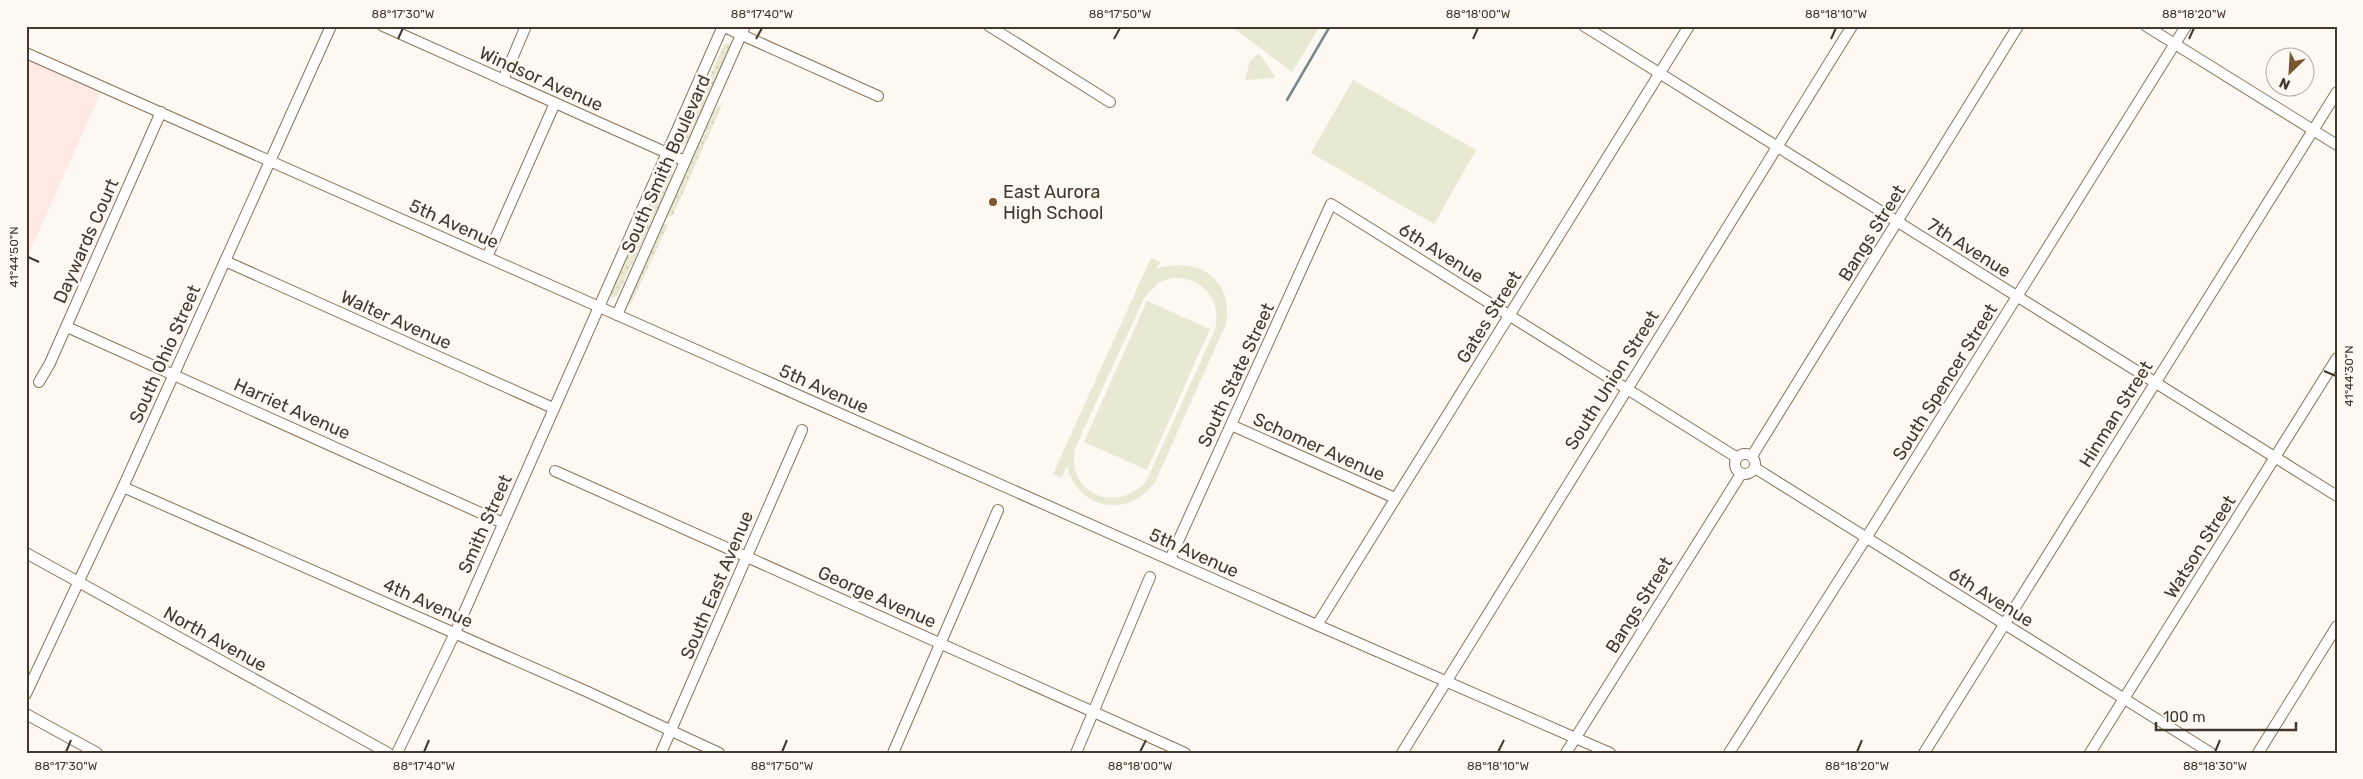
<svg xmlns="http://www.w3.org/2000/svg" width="2363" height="779" font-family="Rubik,sans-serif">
<defs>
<pattern id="grass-dots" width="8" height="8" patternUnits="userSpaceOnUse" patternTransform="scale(1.25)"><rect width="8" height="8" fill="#e7e9d3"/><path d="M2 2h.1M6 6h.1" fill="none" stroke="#c7c9b5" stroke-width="1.8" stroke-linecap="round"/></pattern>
</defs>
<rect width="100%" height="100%" fill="#fdf8f2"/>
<polygon fill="#feeae2" points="26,57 102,90 27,258 26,258"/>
<g fill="url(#grass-dots)">
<polygon points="728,43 732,46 687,144 683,145 681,140 724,45"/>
<polygon points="723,103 672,217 667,215 715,110"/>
<polygon points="670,171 673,176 617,296 612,298 610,295 666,173"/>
<polygon points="663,223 668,225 630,306 629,299"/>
</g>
<g fill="#e7e9d3" fill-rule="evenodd">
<polygon points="1231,26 1320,26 1292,72"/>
<polygon points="1259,53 1276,78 1245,80 1250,61"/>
<polygon points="1353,80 1476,150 1434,224 1311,153"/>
<path d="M1151,258L1160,262L1156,269C1197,256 1234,278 1226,324L1155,482C1129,519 1078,510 1067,466L1061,478L1053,474ZM1171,278C1203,275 1224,302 1214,332L1146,482C1115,514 1066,494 1075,448L1144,298L1158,283Z"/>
<polygon points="1147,301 1210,329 1147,470 1084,442"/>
</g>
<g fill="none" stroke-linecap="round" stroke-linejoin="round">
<polyline stroke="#758b91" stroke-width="2.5" points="1287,100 1330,26"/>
<defs>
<g id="minor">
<polyline points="383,26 685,161"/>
<polyline points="722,26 878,96"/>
<polyline points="989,26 1110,102"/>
<polyline points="1584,26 2337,496"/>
<polyline points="2146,26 2337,145"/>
<polyline points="26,53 1317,625 1610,753"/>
<polyline points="503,80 526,26"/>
<polyline points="487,257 555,103"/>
<polyline points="225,261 553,408"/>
<polyline points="617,315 745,26"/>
<polyline points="67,327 503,523"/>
<polyline points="39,382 50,363 161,112"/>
<polyline points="1231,425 1395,498"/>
<circle cx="1745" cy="464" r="10"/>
<polyline points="1752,456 2018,26"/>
<polyline points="1755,468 2211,753"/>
<polyline points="555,471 1185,753"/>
<polyline points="123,487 588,692 719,753"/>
<polyline points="26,553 388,753"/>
<polyline points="1170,559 1331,204 1736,457"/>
<polyline points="1317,625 1689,26"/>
<polyline points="26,694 123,487 331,26"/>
<polyline points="26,714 97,753"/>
<polyline points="397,753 455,633 723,26"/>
<polyline points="661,753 802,430"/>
<polyline points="893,753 998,510"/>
<polyline points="1076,753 1150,577"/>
<polyline points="1402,753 1852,26"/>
<polyline points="1566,753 1741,474"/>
<polyline points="1729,753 1873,527 2186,26"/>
<polyline points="1924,753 2337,92"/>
<polyline points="2090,753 2337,358"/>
<polyline points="2258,753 2337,626"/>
</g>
</defs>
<use href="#minor" stroke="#897458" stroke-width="12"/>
<use href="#minor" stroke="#fff" stroke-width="10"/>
</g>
<path fill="none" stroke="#42382c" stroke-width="2" d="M398,39L403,28M756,39L762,28M1114,39L1120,28M1473,39L1478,28M1831,39L1836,28M2189,39L2194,28M28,257L39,262M2324,371L2336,376M66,752L71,740M424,752L429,740M782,752L787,740M1140,752L1146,740M1498,752L1504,740M1857,752L1862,740M2215,752L2220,740"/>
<circle fill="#7a5730" stroke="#fdf8f2" stroke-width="2" cx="993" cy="202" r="5"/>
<g text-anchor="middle" stroke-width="5" stroke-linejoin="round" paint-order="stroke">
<g font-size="18" fill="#42382c" stroke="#fdf8f2">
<text transform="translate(541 79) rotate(24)" y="6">Windsor Avenue</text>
<text transform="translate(666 164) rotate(-66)" y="6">South Smith Boulevard</text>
<text transform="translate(454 224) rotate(24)" y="6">5th Avenue</text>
<text transform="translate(1872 233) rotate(-58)" y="6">Bangs Street</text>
<text transform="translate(86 241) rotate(-66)" y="6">Daywards Court</text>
<text transform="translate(1969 248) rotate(32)" y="6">7th Avenue</text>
<text transform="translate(1441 253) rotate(32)" y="6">6th Avenue</text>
<text transform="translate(1489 317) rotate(-58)" y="6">Gates Street</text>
<text transform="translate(396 320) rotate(24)" y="6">Walter Avenue</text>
<text transform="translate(165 354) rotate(-66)" y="6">South Ohio Street</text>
<text transform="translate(1236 375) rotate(-65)" y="6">South State Street</text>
<text transform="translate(1612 380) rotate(-58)" y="6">South Union Street</text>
<text transform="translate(1945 382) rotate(-58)" y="6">South Spencer Street</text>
<text transform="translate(824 389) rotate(24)" y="6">5th Avenue</text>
<text transform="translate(292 409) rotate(24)" y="6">Harriet Avenue</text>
<text transform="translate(2116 414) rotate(-58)" y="6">Hinman Street</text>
<text transform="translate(1319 447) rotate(24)" y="6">Schomer Avenue</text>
<text transform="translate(485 524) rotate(-66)" y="6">Smith Street</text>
<text transform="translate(2200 547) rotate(-58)" y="6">Watson Street</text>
<text transform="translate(1194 553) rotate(24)" y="6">5th Avenue</text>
<text transform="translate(717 585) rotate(-67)" y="6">South East Avenue</text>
<text transform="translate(877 597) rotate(24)" y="6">George Avenue</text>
<text transform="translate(1991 597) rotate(32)" y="6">6th Avenue</text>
<text transform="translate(428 603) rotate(24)" y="6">4th Avenue</text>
<text transform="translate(1639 605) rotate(-58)" y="6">Bangs Street</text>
<text transform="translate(215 639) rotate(29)" y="6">North Avenue</text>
</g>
<g font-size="18" fill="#42382c" stroke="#fdf8f2" text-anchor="start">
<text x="1003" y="198">East Aurora<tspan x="1003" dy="21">High School</tspan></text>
</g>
</g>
<rect width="2363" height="779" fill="none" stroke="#fdf8f2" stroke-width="55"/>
<g transform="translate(2290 72) rotate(205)"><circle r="24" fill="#fdf8f2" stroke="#b2aba3"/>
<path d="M0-4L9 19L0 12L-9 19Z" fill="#7a5730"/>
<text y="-8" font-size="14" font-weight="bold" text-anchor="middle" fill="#42382c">N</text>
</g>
<path d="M2156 722v8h140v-8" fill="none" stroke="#42382c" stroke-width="2.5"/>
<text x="2163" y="722" font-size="15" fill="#42382c" stroke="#fdf8f2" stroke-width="4" paint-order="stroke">100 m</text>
<rect x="28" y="28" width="2308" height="724" fill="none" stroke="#42382c" stroke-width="2"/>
<g font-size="12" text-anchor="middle" fill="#42382c">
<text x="403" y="18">88°17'30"W</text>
<text x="762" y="18">88°17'40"W</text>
<text x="1120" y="18">88°17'50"W</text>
<text x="1478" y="18">88°18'00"W</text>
<text x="1836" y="18">88°18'10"W</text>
<text x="2194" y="18">88°18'20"W</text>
<text transform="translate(14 257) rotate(-90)" y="4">41°44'50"N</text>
<text transform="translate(2349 376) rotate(-90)" y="4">41°44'30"N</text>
<text x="66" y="770">88°17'30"W</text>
<text x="424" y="770">88°17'40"W</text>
<text x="782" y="770">88°17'50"W</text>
<text x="1140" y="770">88°18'00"W</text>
<text x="1498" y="770">88°18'10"W</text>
<text x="1857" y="770">88°18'20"W</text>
<text x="2215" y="770">88°18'30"W</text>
</g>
</svg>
